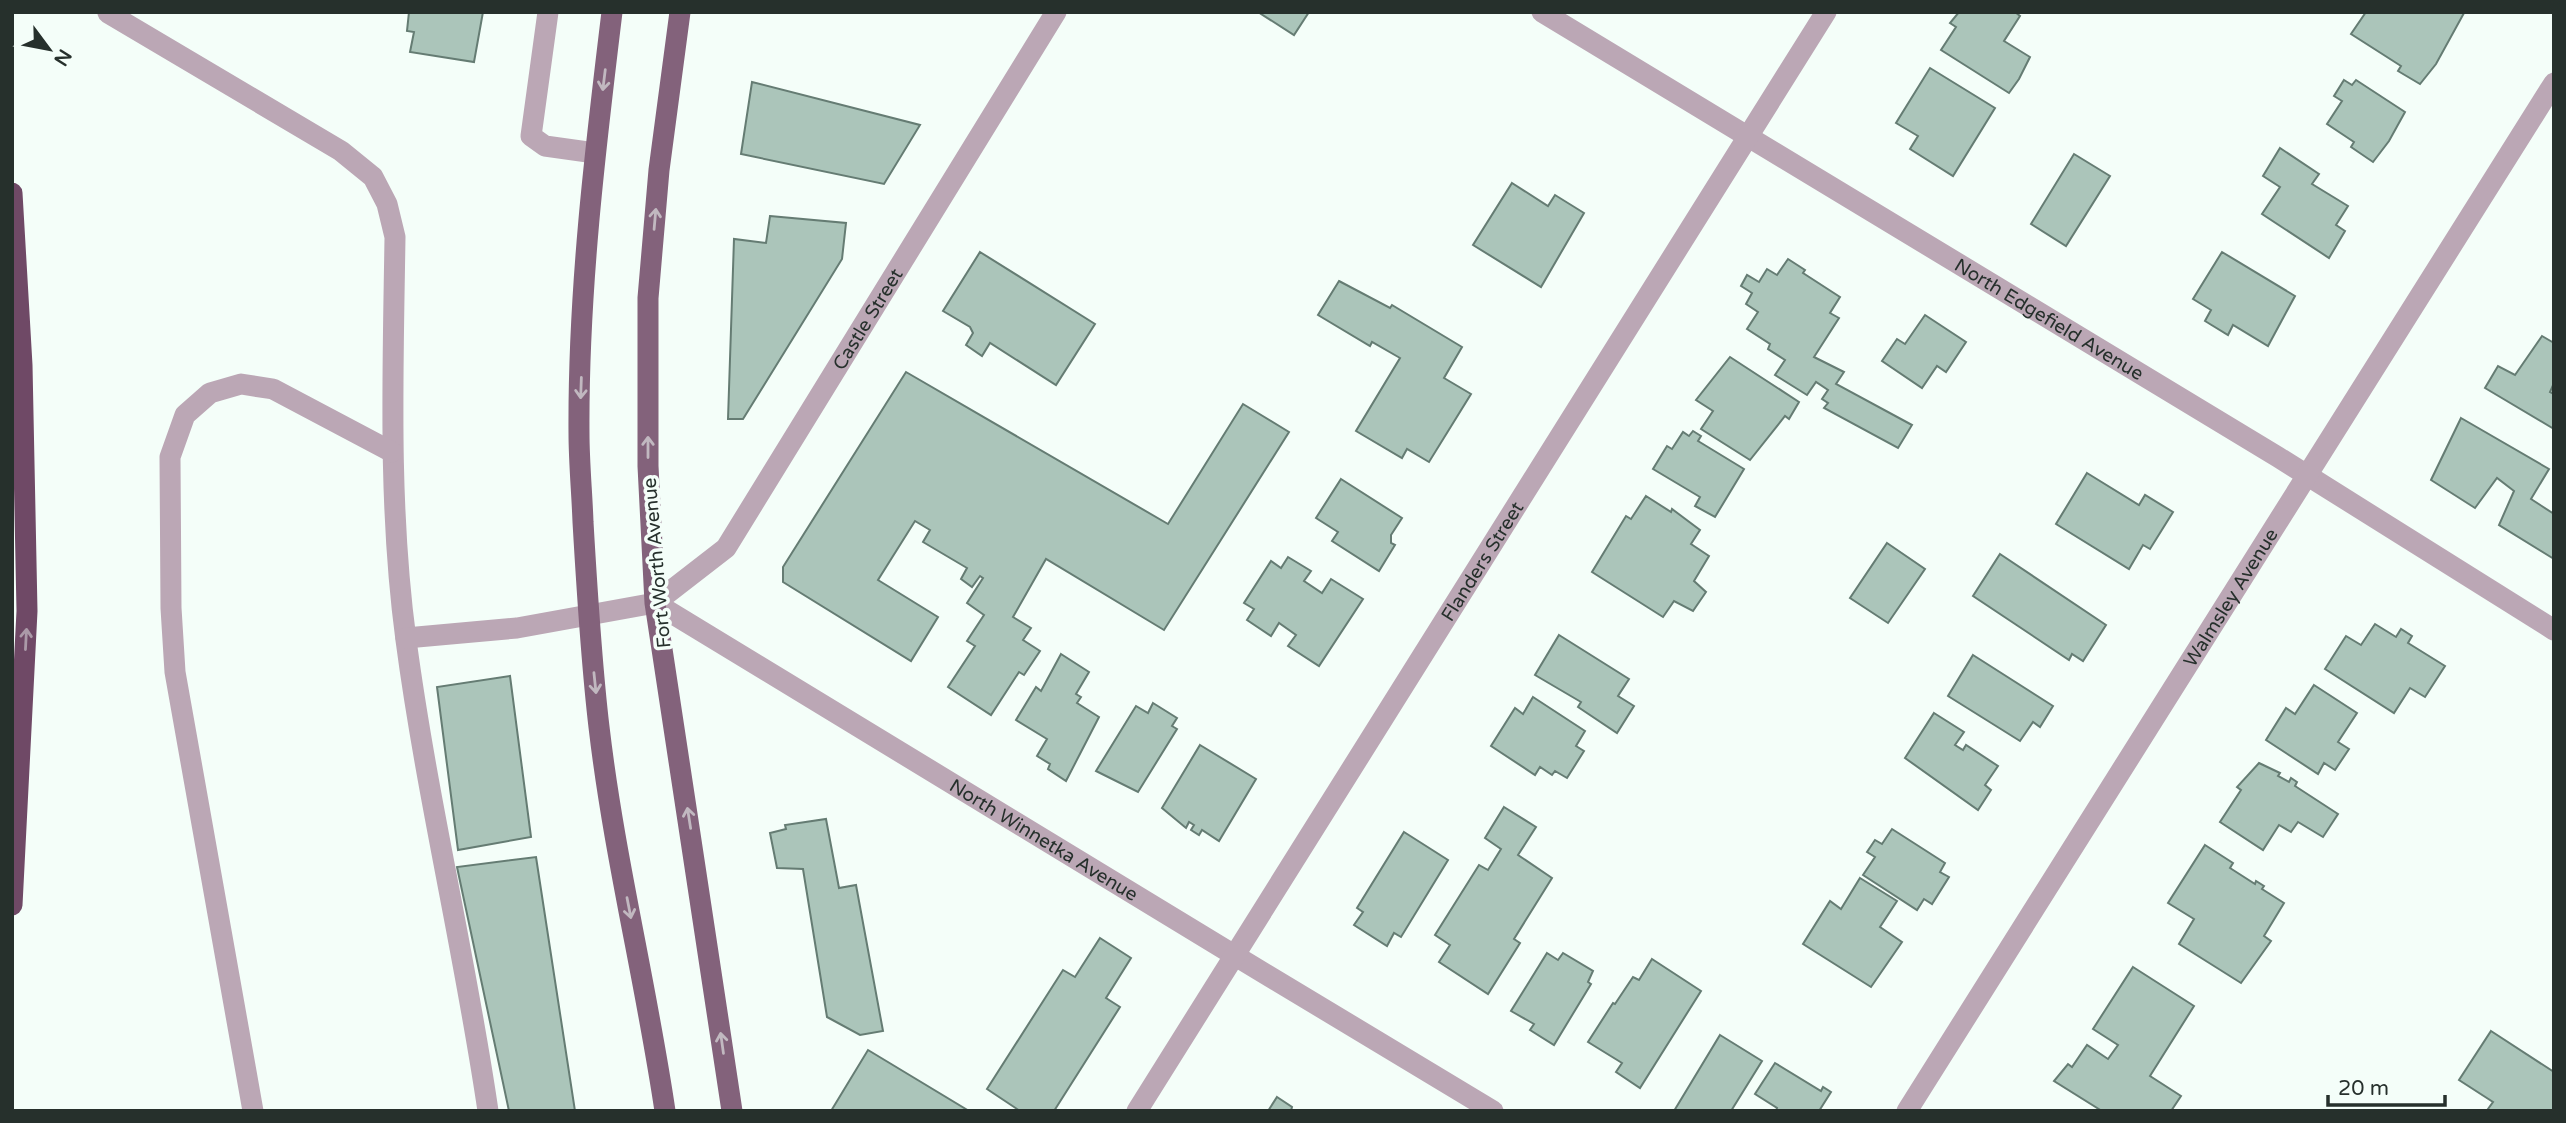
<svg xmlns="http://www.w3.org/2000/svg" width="2566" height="1123" font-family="'Varela Round',sans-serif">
<rect width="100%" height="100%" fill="#f4fef9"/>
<g fill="#abc5ba" stroke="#657c73" stroke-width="2">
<polygon points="409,12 483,12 474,62 410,52 414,32 407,31"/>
<polygon points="1258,12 1309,12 1294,35"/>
<polygon points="1959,12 2015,12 2020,16 2004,41 2030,57 2019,79 2009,93 1941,50 1956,27 1950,23"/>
<polygon points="2366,12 2464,12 2464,13 2436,64 2420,84 2398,71 2401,66 2351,34"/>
<polygon points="1930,68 1995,108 1953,176 1910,149 1918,136 1896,123"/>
<polygon points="2344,80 2352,85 2356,80 2405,112 2389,141 2373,162 2351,147 2354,142 2327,124 2342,101 2334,96"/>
<polygon points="752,82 920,125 884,184 741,154"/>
<polygon points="2280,148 2319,174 2312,184 2348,206 2336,225 2345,231 2329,258 2262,214 2280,187 2263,176"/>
<polygon points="2074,154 2110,176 2066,246 2031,224"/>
<polygon points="1512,183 1548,206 1555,195 1584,213 1541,287 1473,245"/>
<polygon points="770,216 846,223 842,259 743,419 728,419 734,239 766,243"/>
<polygon points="980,252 1095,324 1056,385 990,343 982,356 966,345 973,333 970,327 943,311"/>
<polygon points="2222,252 2295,296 2268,346 2233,325 2228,335 2205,321 2211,310 2193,299"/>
<polygon points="1788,259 1805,270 1803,273 1840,297 1830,313 1839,318 1814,357 1844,372 1836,384 1912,425 1898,448 1824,408 1828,403 1822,399 1828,390 1816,382 1807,395 1775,375 1785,360 1768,349 1770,344 1747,329 1758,312 1746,304 1752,293 1741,286 1747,275 1759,282 1767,269 1777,275"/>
<polygon points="1339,281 1390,308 1392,305 1462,347 1444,378 1471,394 1429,462 1407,449 1402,458 1356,431 1400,358 1372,342 1370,346 1318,315"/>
<polygon points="1925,315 1966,342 1946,372 1937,366 1922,388 1882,361 1897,339 1905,344"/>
<polygon points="2542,336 2554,343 2554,383 2550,392 2554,394 2554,429 2485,388 2498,366 2515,375"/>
<polygon points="1730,357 1799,402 1789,419 1785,416 1750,460 1701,429 1713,411 1696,400"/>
<polygon points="906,372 1168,524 1243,404 1289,432 1164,630 1046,559 1013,617 1031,628 1023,640 1040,651 1024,675 1019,672 991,715 948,687 975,646 967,641 984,615 967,603 983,578 980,576 972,587 961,579 967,568 923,542 930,530 915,521 878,580 938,617 911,661 783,582 783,567"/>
<polygon points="2461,418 2549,469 2531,499 2554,514 2554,559 2499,525 2514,491 2497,478 2475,508 2431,480"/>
<polygon points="1693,431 1701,436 1698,441 1744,469 1715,517 1695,506 1700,497 1653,469 1667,446 1672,449 1683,432 1689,436"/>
<polygon points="2087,473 2139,505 2145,495 2173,512 2150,549 2143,545 2129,569 2056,524"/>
<polygon points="1341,479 1402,518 1391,535 1391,543 1395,545 1379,571 1332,541 1338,532 1316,518"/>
<polygon points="1646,496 1671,512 1672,509 1700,530 1691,544 1709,556 1694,581 1706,592 1693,611 1674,601 1663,617 1592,572 1626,516 1631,519"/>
<polygon points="1887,543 1925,569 1888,623 1850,598"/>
<polygon points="2000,554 2106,625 2083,661 2072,654 2069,660 1973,596"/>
<polygon points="1288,557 1311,571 1304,581 1322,593 1331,579 1363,599 1319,666 1288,646 1296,635 1279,623 1271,636 1247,620 1254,609 1244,603 1271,561 1281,568"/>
<polygon points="2375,624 2396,637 2401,629 2412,636 2408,643 2445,666 2425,697 2410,688 2394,713 2325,669 2346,636 2361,645"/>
<polygon points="1559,635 1629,679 1618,696 1634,706 1617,733 1578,707 1581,702 1535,675"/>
<polygon points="1061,654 1089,672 1076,694 1081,697 1077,703 1099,717 1066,781 1048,769 1050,764 1037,756 1047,739 1016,720 1036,687 1041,691"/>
<polygon points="1973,655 2053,706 2040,727 2033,722 2020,741 1948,696"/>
<polygon points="510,676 531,837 458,850 437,687"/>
<polygon points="2314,685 2357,713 2338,742 2349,749 2335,770 2324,763 2318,774 2266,740 2286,708 2295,714"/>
<polygon points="1533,697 1585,731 1576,746 1584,751 1567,778 1555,771 1552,775 1540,767 1535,775 1491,746 1515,708 1523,714"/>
<polygon points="1153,703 1177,718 1172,726 1177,729 1138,792 1096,771 1136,706 1148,713"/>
<polygon points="1934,713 1964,732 1955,745 1963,750 1966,745 1998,766 1985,785 1991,790 1978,810 1905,758"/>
<polygon points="1200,745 1256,779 1219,841 1202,830 1199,835 1191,830 1194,825 1189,822 1186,828 1162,808"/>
<polygon points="2259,763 2280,773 2278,776 2289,782 2291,778 2297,782 2295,786 2338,814 2323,837 2298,822 2291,832 2279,825 2263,850 2220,822 2241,790 2237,787"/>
<polygon points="1504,807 1536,827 1518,855 1552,878 1514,939 1520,943 1488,994 1439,962 1450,945 1435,935 1479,865 1488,870 1501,849 1485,838"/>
<polygon points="826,819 839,888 856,885 883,1031 860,1035 827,1017 803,869 777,868 770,833 786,829 785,825"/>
<polygon points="1892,829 1945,863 1940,872 1949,877 1932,904 1924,899 1917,910 1863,875 1875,857 1867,852 1875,840 1882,844"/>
<polygon points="1404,832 1448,860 1401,937 1394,933 1387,946 1354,925 1363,912 1357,908"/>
<polygon points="2205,845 2233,863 2230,868 2255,884 2256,881 2264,886 2262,889 2284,903 2264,936 2271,941 2241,983 2179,944 2194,919 2168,903"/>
<polygon points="536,857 575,1111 509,1111 457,867"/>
<polygon points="1860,878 1897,901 1880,927 1902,942 1871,987 1803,944 1830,901 1841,909"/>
<polygon points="1100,938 1131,958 1106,998 1120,1007 1054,1111 1020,1111 987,1089 1063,970 1075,977"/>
<polygon points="1547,953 1558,960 1563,953 1593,971 1588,982 1591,984 1554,1045 1530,1030 1534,1024 1511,1011"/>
<polygon points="1652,959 1701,991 1640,1088 1616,1072 1622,1063 1588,1042 1613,1003 1615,1004 1633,977 1639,980"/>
<polygon points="2133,967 2194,1006 2150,1076 2181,1096 2171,1111 2102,1111 2054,1081 2068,1064 2072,1067 2087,1045 2108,1059 2118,1045 2093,1029"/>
<polygon points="2491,1031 2554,1072 2554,1111 2491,1111 2488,1109 2493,1102 2459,1080"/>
<polygon points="1720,1035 1762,1061 1731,1111 1674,1111"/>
<polygon points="868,1050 969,1111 831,1111"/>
<polygon points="1775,1063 1821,1091 1823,1087 1831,1092 1819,1111 1776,1111 1777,1108 1755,1094"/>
<polygon points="1277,1097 1292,1107 1291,1111 1268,1111"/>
</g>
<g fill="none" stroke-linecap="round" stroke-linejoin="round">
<g stroke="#bba7b5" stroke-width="21">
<polyline points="548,12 531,136 545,146 595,153"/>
<path id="s1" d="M1542,12L2278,457L2554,630"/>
<path d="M108,13L341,151L373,177L387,204L395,237C393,372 388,506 406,640C427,798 465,953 488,1111"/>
<path id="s2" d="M655,603L726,548L1056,12"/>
<path id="s3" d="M406,638L517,628L655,603L1234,955L1493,1111"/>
<polyline points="253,1111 175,672 171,608 170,457 185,415 210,393 241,384 273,389 392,452"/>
<path id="s4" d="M1137,1111L1826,12"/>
<path id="s5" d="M1907,1111L2554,83"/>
</g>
<g stroke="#83627b" stroke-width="21">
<path d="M612,12C595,151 578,293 579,433C579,463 582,493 583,522C587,591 591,659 599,727C614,856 646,982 665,1111"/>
<polyline points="680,12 659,170 648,298 648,466 655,603 732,1111"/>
</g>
<polyline stroke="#6f4966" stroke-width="21" points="12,193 22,365 27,611 12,905"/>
</g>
<defs><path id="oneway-shaft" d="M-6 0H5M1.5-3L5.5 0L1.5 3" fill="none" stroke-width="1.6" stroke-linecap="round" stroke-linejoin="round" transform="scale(1.75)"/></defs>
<g stroke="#c1b8c0">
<use href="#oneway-shaft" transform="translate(604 80) rotate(97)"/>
<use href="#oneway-shaft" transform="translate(655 219) rotate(-85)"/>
<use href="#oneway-shaft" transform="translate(581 388) rotate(92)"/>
<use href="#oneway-shaft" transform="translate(648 447) rotate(-90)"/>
<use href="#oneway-shaft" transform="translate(595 683) rotate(84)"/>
<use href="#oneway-shaft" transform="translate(689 818) rotate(-99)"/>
<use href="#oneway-shaft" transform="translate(629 908) rotate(79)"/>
<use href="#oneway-shaft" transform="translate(722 1043) rotate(-98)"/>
</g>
<use stroke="#ab9aa8" href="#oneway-shaft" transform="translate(26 639) rotate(-87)"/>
<g text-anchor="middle" stroke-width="7" stroke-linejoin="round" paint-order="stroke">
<g font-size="19" fill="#26302c" stroke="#f4fef9">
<text dy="7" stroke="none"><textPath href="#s2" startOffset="359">Castle Street</textPath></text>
<text dy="7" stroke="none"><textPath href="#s1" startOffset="593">North Edgefield Avenue</textPath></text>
<text dy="7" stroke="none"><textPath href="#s4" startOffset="649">Flanders Street</textPath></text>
<text transform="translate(656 563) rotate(-95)" y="7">Fort Worth Avenue</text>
<text dy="7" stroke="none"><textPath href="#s5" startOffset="607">Walmsley Avenue</textPath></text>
<text dy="7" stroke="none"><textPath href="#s3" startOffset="707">North Winnetka Avenue</textPath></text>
</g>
</g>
<rect width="2566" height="1123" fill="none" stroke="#26302c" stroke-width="28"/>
<g transform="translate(49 49) rotate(122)" stroke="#f4fef9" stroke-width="5" paint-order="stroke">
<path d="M0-5L12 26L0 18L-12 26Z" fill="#26302c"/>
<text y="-10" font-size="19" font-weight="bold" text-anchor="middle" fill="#26302c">N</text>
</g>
<path d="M2328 1095v10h117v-10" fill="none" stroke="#26302c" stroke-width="3.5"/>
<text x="2338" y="1095" font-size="21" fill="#26302c" stroke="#f4fef9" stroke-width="5" paint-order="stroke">20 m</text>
</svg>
